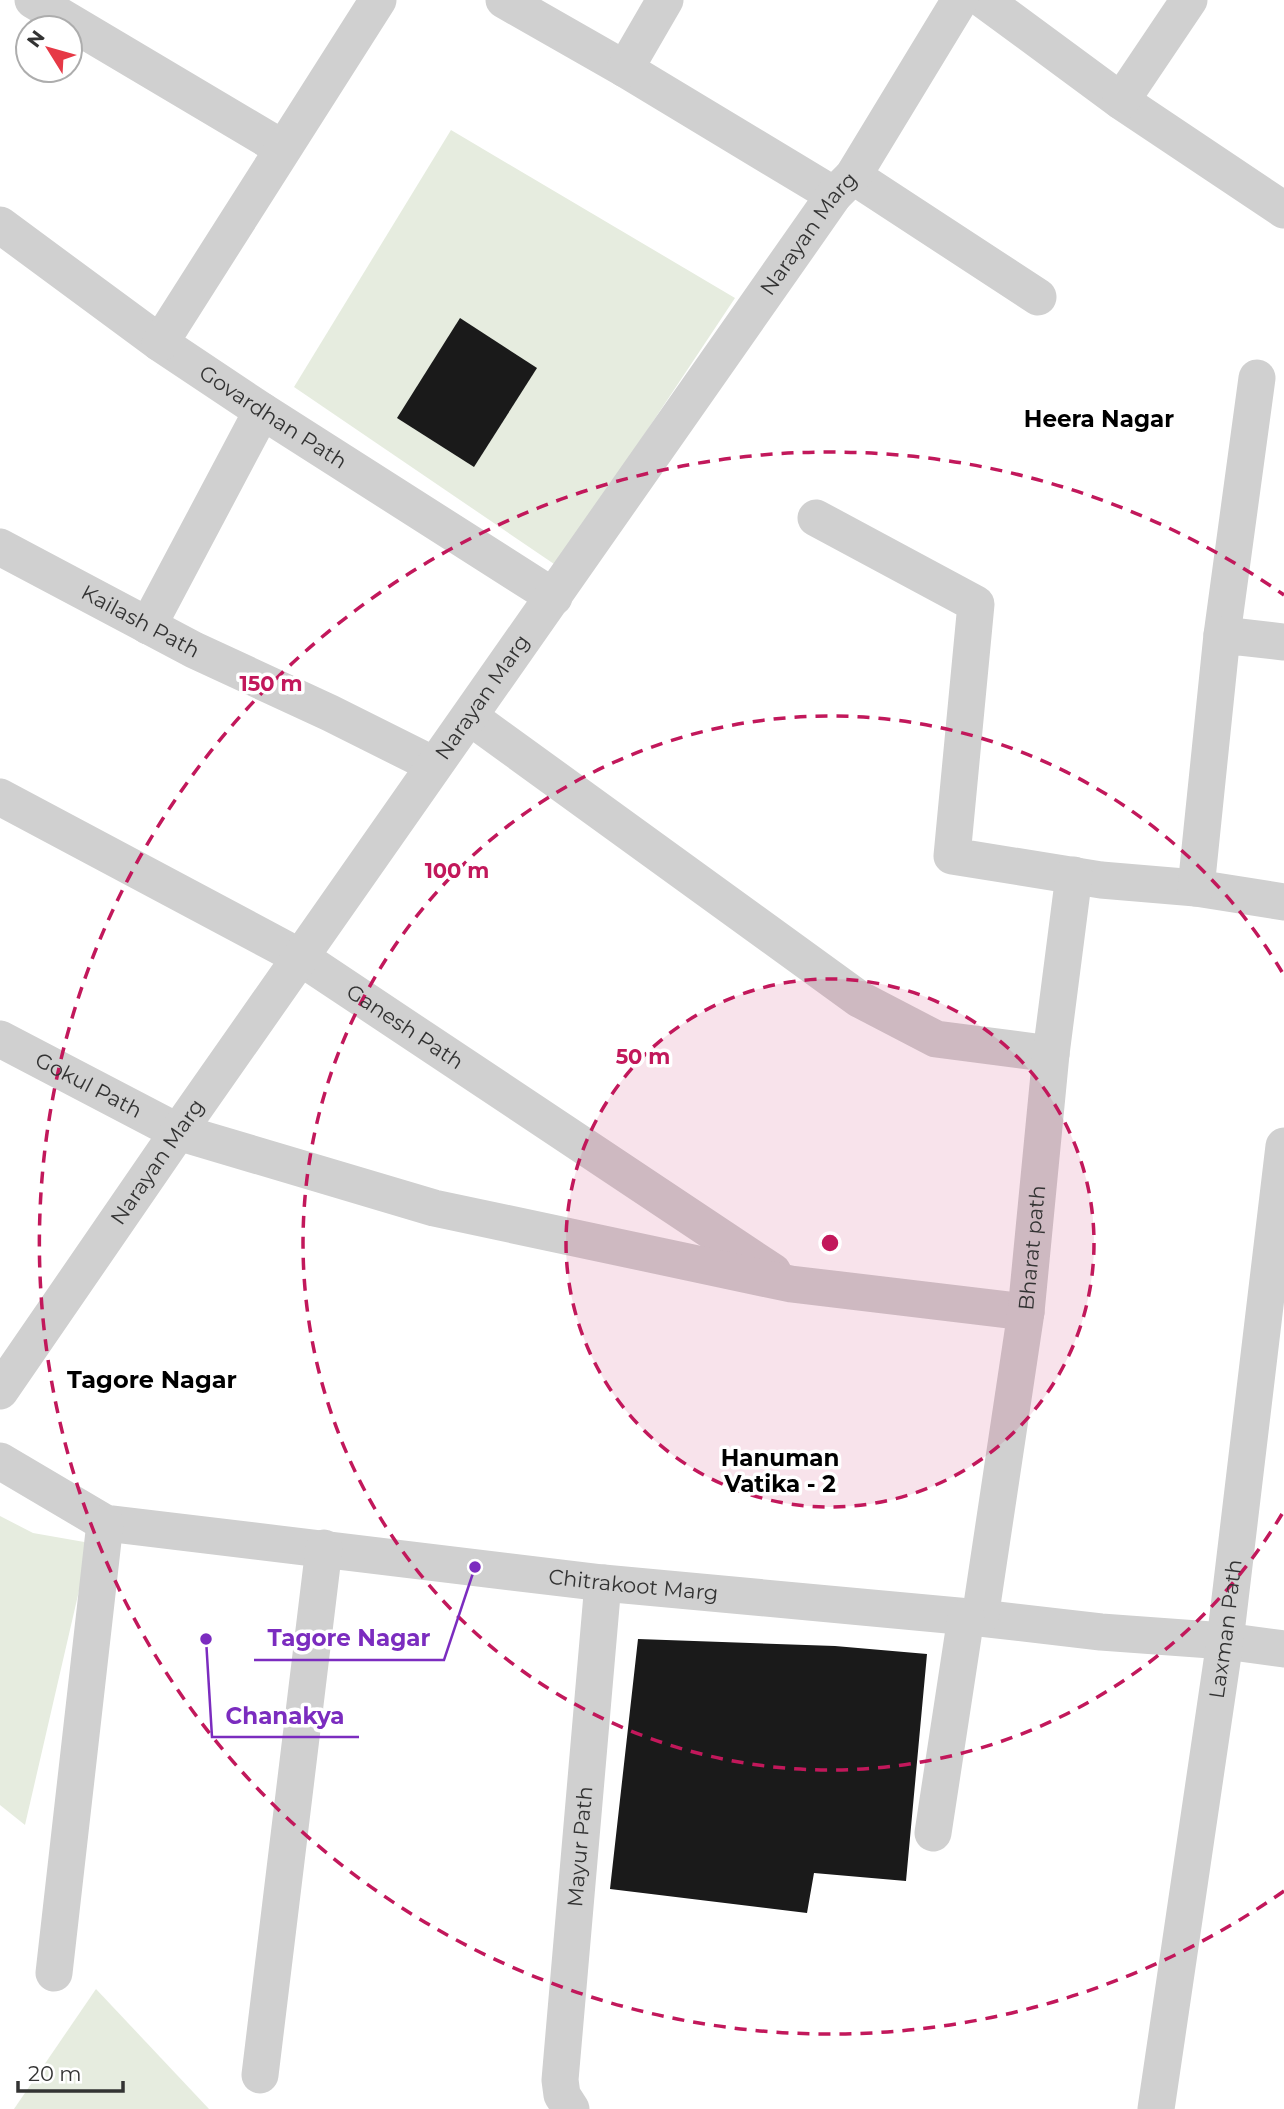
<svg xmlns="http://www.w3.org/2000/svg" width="1284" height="2109" font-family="Montserrat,sans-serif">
<rect width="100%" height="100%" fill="#fff"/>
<g fill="#e6ecdf">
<polygon points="451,130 735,298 557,566 294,387"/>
<polygon points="0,1516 33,1533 90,1543 25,1825 0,1805"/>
<polygon points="96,1989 209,2109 14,2109"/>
</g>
<g fill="#1a1a1a">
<polygon points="460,318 537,368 474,467 397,418"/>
<polygon points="638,1639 835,1646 927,1654 906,1881 814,1873 807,1913 610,1889"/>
</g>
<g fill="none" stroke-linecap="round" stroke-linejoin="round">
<g stroke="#d0d0d0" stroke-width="37">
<polyline points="33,0 282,148"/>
<polyline points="504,0 625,69 834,195"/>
<polyline points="984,0 1121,101 1284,210"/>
<polyline points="625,69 665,0"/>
<polyline points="1121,101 1189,0"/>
<polyline points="853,176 1038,297"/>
<path id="s1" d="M0,225L160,343L262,411L554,597"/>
<polyline points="160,343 378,0"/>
<polyline points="816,518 976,604 952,856 1101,880 1196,888 1284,902"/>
<path id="s2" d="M0,547L194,650L330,713L434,765"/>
<polyline points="148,626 262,411"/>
<polyline points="1222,635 1257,378"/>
<polyline points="470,717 859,999 936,1039 1051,1054"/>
<path id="s3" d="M0,797L300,957L773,1272"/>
<polyline points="1196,888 1222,635 1284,642"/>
<path id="s4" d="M0,1039L178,1132L434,1208L791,1284L1026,1312"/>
<path id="s5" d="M0,1391L178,1132L834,195L853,176L960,0"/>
<path id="s6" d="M0,1461L105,1523L603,1583L980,1618L1101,1632L1225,1641L1284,1649"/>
<path id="s7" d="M980,1618L1026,1312L1051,1054L1074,875"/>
<polyline points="933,1833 966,1617"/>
<polyline points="54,1973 105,1523"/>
<polyline points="260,2075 324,1548"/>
<path id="s8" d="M571,2109L562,2095L560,2080L603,1583"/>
<path id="s9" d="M1156,2109L1225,1641L1284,1146"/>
</g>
</g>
<circle cx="830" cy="1243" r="264" fill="#c2185b" fill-opacity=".12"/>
<g fill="none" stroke="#c2185b" stroke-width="3.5" stroke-dasharray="12 9">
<circle cx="830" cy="1243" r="264"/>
<path d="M1282 1514A527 527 0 1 1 1282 972"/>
<path d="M1284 1891A791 791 0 1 1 1284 595"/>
</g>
<g text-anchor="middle" stroke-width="7" stroke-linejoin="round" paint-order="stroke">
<g font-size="21" fill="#333" stroke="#fff">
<text dy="7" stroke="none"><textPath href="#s5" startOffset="1412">Narayan Marg</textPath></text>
<text dy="7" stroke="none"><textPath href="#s1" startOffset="334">Govardhan Path</textPath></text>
<text dy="7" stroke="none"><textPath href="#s2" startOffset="159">Kailash Path</textPath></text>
<text dy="7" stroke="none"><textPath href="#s5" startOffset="845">Narayan Marg</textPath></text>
<text dy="7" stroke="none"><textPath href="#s3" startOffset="466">Ganesh Path</textPath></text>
<text dy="7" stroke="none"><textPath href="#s4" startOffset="100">Gokul Path</textPath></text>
<text dy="7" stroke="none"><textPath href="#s5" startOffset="278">Narayan Marg</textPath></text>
<text dy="7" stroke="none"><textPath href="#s7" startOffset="374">Bharat path</textPath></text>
<text dy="7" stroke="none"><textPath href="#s6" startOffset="654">Chitrakoot Marg</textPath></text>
<text dy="7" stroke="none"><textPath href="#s9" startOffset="485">Laxman Path</textPath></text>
<text dy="7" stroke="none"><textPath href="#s8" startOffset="266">Mayur Path</textPath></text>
</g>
<g font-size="23" font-weight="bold" fill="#000" stroke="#fff">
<text x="1099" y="427">Heera Nagar</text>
<text x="780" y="1466">Hanuman<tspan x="780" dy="26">Vatika - 2</tspan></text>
</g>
<g font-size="24" font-weight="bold" fill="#000" stroke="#fff">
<text x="152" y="1388">Tagore Nagar</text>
</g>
</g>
<circle cx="830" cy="1243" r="10" fill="#c2185b" stroke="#fff" stroke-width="3.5"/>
<g font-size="21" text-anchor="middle" font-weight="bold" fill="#c2185b" stroke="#fff" stroke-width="7" stroke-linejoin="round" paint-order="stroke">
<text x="271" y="691">150 m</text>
<text x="457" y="878">100 m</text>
<text x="643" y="1064">50 m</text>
</g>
<path fill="none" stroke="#7b2cbf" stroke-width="2.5" d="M475 1567L444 1660H254M206 1639L212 1737H359"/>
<g fill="#7b2cbf" stroke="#fff" stroke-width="2.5">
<circle cx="475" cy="1567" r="7"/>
<circle cx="206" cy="1639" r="7"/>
</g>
<g font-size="23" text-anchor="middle" font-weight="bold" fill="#7b2cbf" stroke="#fff" stroke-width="7" stroke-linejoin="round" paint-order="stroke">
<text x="349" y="1646">Tagore Nagar</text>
<text x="285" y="1724">Chanakya</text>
</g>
<g transform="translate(49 49) rotate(307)"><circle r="33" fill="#ffffff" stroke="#adadad" stroke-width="2"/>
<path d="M0-5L12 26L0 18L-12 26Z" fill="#e63946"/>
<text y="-10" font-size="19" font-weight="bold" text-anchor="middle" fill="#333333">N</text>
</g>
<path d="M18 2081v10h105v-10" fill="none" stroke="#333333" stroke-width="3.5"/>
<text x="28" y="2081" font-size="21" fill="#333333" stroke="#ffffff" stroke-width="5" paint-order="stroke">20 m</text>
</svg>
